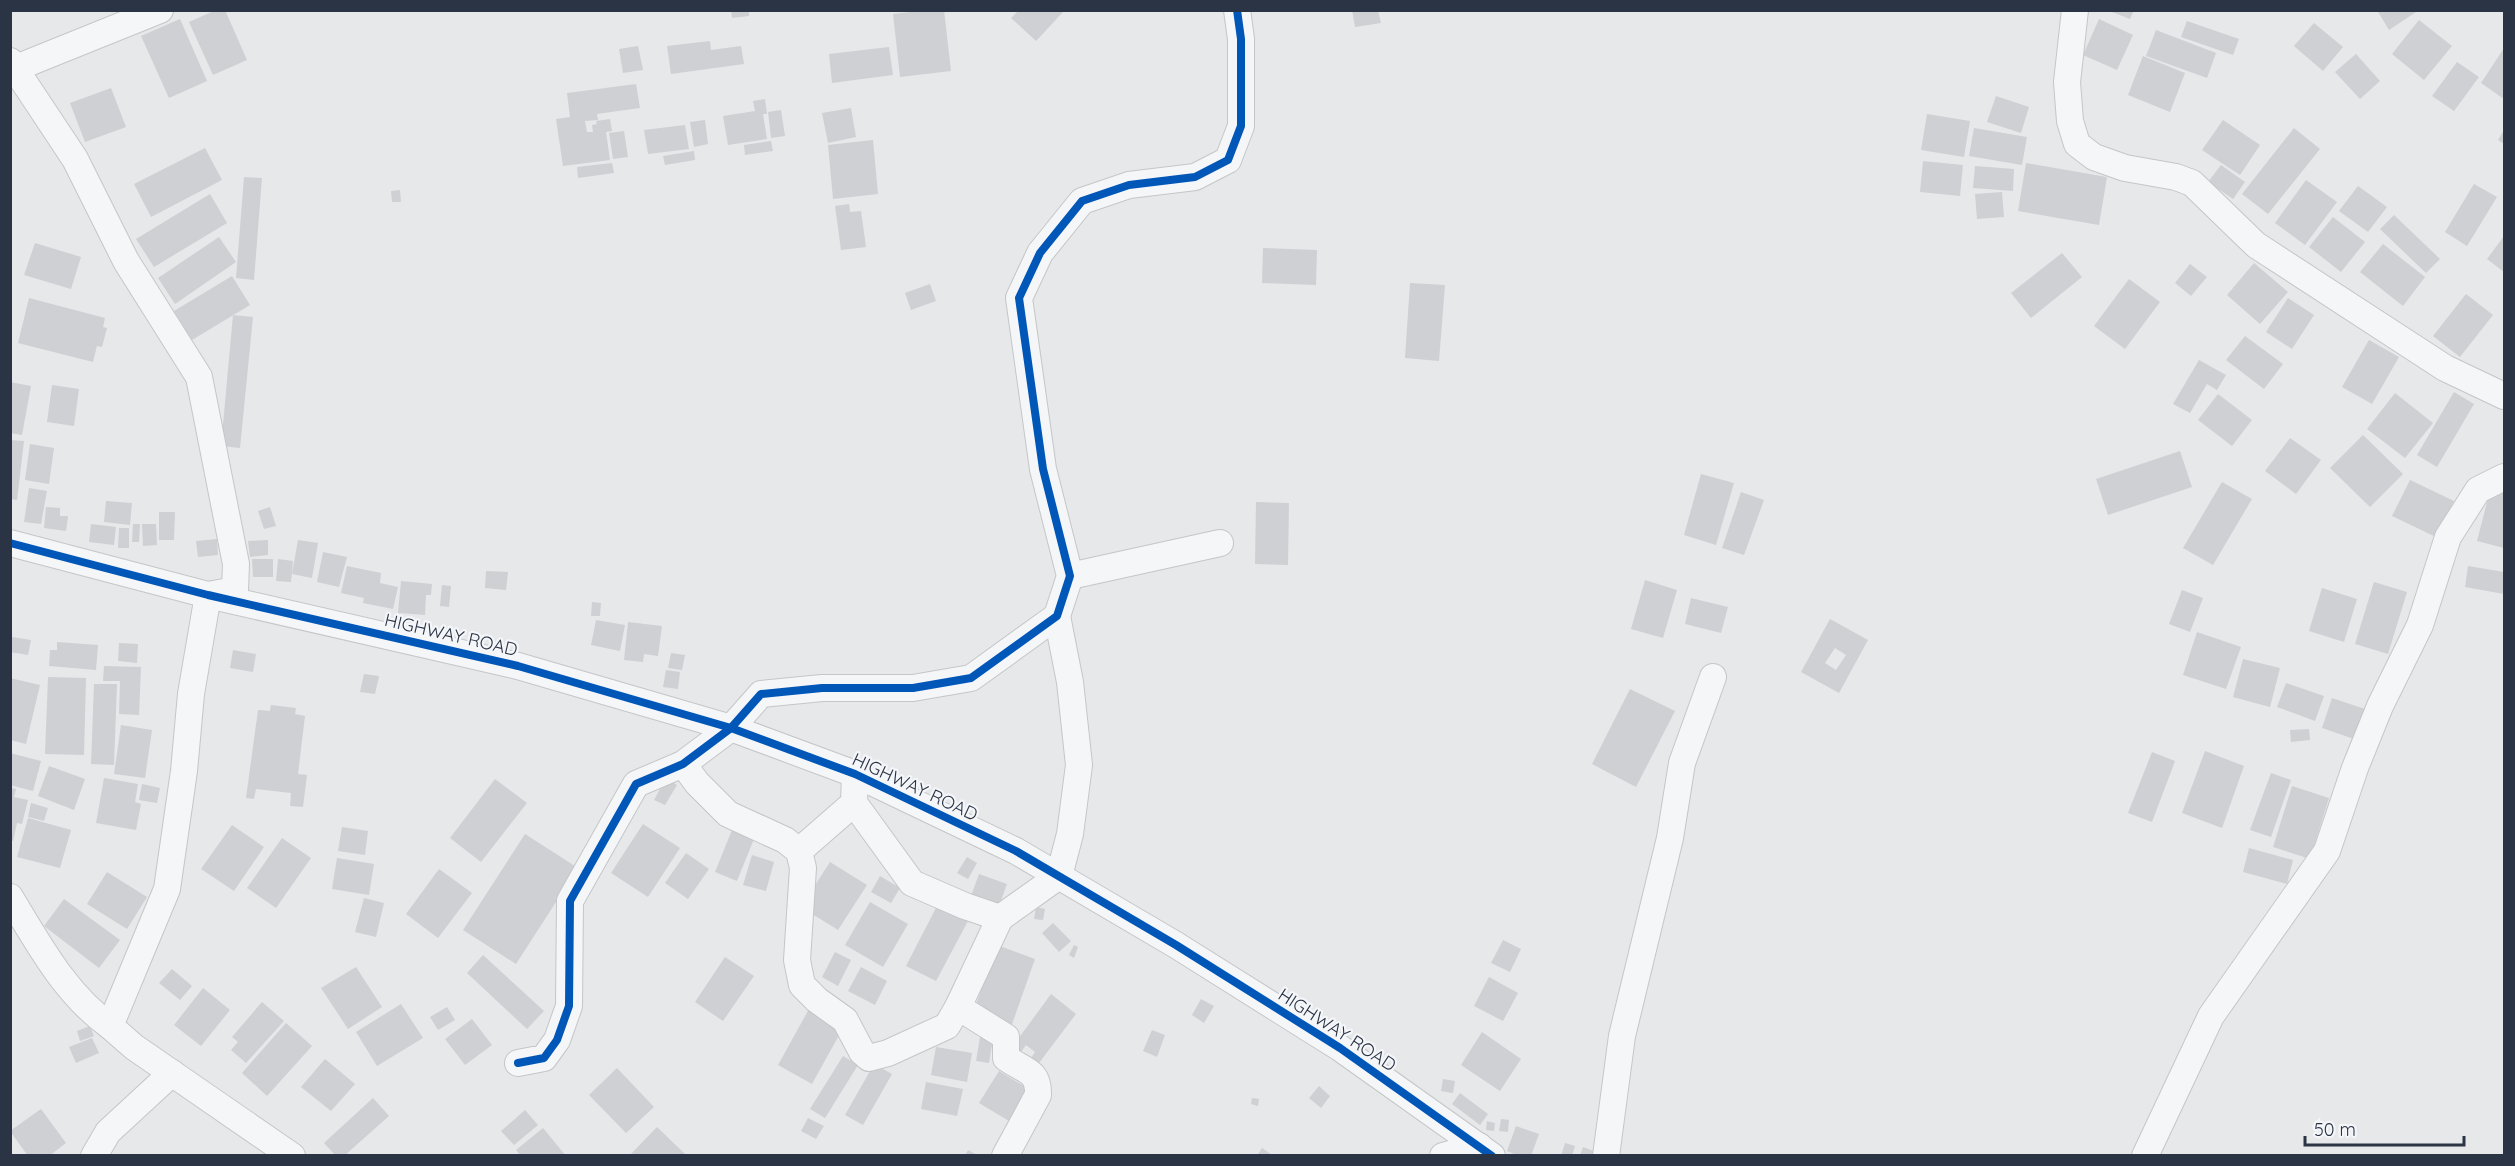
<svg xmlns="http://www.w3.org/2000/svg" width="2515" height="1166" font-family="Quicksand,sans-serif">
<rect width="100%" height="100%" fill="#e6e8ea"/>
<g fill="#ced0d3" fill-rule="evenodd">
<polygon points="216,10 225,10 247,60 213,75 189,22"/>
<polygon points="731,10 749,10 749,16 732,18"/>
<polygon points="928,10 944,10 951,71 900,77 893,14"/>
<polygon points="1019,10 1065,10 1036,41 1011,18"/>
<polygon points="1352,10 1378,10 1381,23 1355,27"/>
<polygon points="2107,10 2134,10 2130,19"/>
<polygon points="2377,10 2419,10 2389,30"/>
<polygon points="180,19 207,81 169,98 141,36"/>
<polygon points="2099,19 2133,35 2117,70 2083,55"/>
<polygon points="2419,20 2452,46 2424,80 2392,54"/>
<polygon points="2187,21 2239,39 2233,55 2181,37"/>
<polygon points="2314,23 2343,47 2323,71 2294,46"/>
<polygon points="2156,30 2216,53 2207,78 2146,56"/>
<polygon points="710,41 711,50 741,46 744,64 671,74 667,46"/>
<polygon points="638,46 643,70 623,73 619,49"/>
<polygon points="889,47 893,75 832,83 829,54"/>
<polygon points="2504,48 2504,99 2481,83"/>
<polygon points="2356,54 2380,81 2360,99 2335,72"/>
<polygon points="2143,56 2185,73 2170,112 2128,95"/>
<polygon points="2457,62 2479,77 2454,111 2432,96"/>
<polygon points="636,84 640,108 597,114 598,120 585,121 587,132 593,132 592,125 597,124 596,121 610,119 612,131 606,132 610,160 563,166 556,119 570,117 567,93"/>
<polygon points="111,88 126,127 85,142 70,103"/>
<polygon points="1996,96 2029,107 2021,133 1987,122"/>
<polygon points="765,99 767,114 763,114 767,139 728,145 723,116 755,111 753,101"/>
<polygon points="851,108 856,137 828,143 822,113"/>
<polygon points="781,110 785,136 771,138 768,112"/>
<polygon points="1927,114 1970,121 1964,157 1921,150"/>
<polygon points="705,120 708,144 694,147 690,122"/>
<polygon points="2223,120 2260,145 2240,175 2202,150"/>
<polygon points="685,125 689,149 648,154 644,130"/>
<polygon points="1974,128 2027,137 2022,165 1969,156"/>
<polygon points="2294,128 2320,149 2268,214 2242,194"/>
<polygon points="2504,130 2504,144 2498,140"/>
<polygon points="624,131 628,157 613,159 609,133"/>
<polygon points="873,140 878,194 833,199 828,145"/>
<polygon points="771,141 773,151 745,155 744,145"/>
<polygon points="205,148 222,180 151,217 134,184"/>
<polygon points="694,151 695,160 665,165 663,156"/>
<polygon points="1923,161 1963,165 1960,196 1920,192"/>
<polygon points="612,163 614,173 578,178 577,167"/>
<polygon points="2026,163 2107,177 2099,225 2018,211"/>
<polygon points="2221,165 2245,182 2233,199 2208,182"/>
<polygon points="1975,166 2014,169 2013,191 1973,188"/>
<polygon points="244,177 262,178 254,280 236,278"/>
<polygon points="2306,180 2337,202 2305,245 2275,223"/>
<polygon points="2474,184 2497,197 2467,246 2445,232"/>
<polygon points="2358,186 2387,207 2368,232 2339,211"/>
<polygon points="400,190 401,202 392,202 391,191"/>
<polygon points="2002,192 2004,217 1977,219 1975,194"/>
<polygon points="210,194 227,223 154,267 136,239"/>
<polygon points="849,204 850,212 861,211 866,247 841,250 835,206"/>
<polygon points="2394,215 2440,259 2426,273 2380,229"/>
<polygon points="2333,217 2365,242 2341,272 2309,247"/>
<polygon points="2504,236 2504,272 2487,259"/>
<polygon points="219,237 236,262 175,304 158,278"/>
<polygon points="35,243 81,257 71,289 24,275"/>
<polygon points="2383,244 2425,277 2403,306 2360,272"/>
<polygon points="1263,248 1317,250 1316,285 1262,283"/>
<polygon points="2062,253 2082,277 2031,318 2011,293"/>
<polygon points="2254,263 2288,292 2260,324 2227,295"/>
<polygon points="2190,264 2207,277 2191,296 2175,283"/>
<polygon points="232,276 250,305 192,340 174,311"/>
<polygon points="2129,279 2160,302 2125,349 2094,326"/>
<polygon points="1410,283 1445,285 1439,361 1405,358"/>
<polygon points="930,284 936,301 911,310 905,293"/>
<polygon points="2466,294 2493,315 2460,357 2433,336"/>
<polygon points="29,298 105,318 103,327 107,328 102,347 97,346 93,362 18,343"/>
<polygon points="2288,298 2314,315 2292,349 2266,332"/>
<polygon points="233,315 253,317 240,448 221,446"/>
<polygon points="2245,336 2283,364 2264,389 2226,360"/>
<polygon points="2369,340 2399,357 2372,404 2342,387"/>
<polygon points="2199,360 2226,375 2217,390 2207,384 2190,413 2173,404"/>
<polygon points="10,382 31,386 22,435 10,433"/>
<polygon points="52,385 79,389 74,426 47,422"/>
<polygon points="2454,392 2474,404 2437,467 2417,455"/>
<polygon points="2395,393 2433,423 2405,458 2367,429"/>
<polygon points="2218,394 2252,420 2232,446 2198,420"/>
<polygon points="2363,435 2403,474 2370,507 2330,468"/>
<polygon points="2290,438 2321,460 2296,494 2265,471"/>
<polygon points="10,440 24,441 17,500 10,499"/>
<polygon points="30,444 54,448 49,484 25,480"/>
<polygon points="2180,451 2192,487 2108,515 2096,479"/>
<polygon points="1701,474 1734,483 1716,545 1684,535"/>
<polygon points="2410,480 2454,501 2436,537 2392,516"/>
<polygon points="2222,482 2252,499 2213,565 2183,548"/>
<polygon points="2491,487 2504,490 2504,548 2477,541"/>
<polygon points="29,488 47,491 41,524 24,522"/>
<polygon points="1741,492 1764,500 1744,555 1722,548"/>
<polygon points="106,501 132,503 130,525 104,522"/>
<polygon points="1256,502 1289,503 1288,565 1255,564"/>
<polygon points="46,507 60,508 60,516 68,516 66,531 44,528"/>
<polygon points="270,507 276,526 264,529 258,511"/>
<polygon points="159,512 175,512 174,540 159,540"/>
<polygon points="91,524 116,527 114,545 89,542"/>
<polygon points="133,524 140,524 139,542 132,542"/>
<polygon points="142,524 156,524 157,545 143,546"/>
<polygon points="119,528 129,528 129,548 118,548"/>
<polygon points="217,539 218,555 198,557 196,541"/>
<polygon points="268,540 268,555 250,557 248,541"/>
<polygon points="298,540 318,543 312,578 292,574"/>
<polygon points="323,552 347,557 339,587 317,582"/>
<polygon points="252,559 273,559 273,577 253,577"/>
<polygon points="278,559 293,561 291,582 276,581"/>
<polygon points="347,566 381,573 380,583 398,587 393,609 363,603 364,598 341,593"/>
<polygon points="2468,566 2504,572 2504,594 2465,587"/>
<polygon points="486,571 508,572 506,590 485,588"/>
<polygon points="1645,580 1677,590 1663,638 1631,629"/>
<polygon points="401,581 432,584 431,595 426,595 425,615 398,613"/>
<polygon points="2374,582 2407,592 2388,654 2355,644"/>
<polygon points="442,585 451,586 449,607 440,606"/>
<polygon points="2322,588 2357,599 2344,642 2309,631"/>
<polygon points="2182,590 2203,598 2190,632 2169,624"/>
<polygon points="1691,598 1728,607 1721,633 1685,624"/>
<polygon points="592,602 601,603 600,616 591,616"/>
<path d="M1830,619L1868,640L1839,693L1801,672ZM1835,648L1846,655L1836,670L1825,663Z"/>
<polygon points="596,620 625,625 620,651 591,645"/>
<polygon points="628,622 662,626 658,656 644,654 643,662 624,660"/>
<polygon points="2197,632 2241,647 2226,689 2183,675"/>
<polygon points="12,637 31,640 28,655 10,652"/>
<polygon points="57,642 98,645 96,670 49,666 50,650 57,650"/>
<polygon points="119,643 138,644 137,663 118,661"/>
<polygon points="233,650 256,654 253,672 230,668"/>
<polygon points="671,653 685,655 682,670 668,668"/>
<polygon points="2243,659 2280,668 2270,707 2233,697"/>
<polygon points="104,666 141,667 139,715 119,714 120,681 103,681"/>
<polygon points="666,670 680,672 678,689 663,687"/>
<polygon points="364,674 379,676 375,694 360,692"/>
<polygon points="48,677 86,678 84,755 45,754"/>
<polygon points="10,678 40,685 26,744 10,740"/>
<polygon points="2286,683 2324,696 2315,721 2277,707"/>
<polygon points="94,684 117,684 114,765 91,764"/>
<polygon points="1630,689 1675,711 1636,787 1592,764"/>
<polygon points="2332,698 2365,709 2354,739 2322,728"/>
<polygon points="271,705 296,708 295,714 305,716 298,774 307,775 303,807 290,806 291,793 256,789 254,799 246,798 258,710 270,711"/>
<polygon points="121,725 152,730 145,778 114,774"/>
<polygon points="2309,729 2310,740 2291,742 2290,730"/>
<polygon points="2205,751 2244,766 2222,828 2182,813"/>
<polygon points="2152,752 2175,761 2152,822 2128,813"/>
<polygon points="10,753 41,761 33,791 10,785"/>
<polygon points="49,766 85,779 74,810 38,796"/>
<polygon points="2271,773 2291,780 2271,837 2250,830"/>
<polygon points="104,778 138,784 135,802 141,804 136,830 96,823"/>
<polygon points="666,778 677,785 665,805 654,800"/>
<polygon points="495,779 527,803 481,862 450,838"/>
<polygon points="142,784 160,788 157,803 139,800"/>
<polygon points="2292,786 2329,798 2310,859 2273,847"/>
<polygon points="10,788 16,789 14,797 28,800 22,824 17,823 13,841 10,841"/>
<polygon points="31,803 48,808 44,821 28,817"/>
<polygon points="28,818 71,830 60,868 17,857"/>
<polygon points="643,824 680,848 648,897 611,873"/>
<polygon points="232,825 264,847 234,891 201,869"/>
<polygon points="734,825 756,834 737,881 715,872"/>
<polygon points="342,827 368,831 365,855 338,851"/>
<polygon points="525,834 578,868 516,964 463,930"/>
<polygon points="282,838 311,858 276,908 247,888"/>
<polygon points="2249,848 2293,860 2287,884 2243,872"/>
<polygon points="686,853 709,869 688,899 665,883"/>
<polygon points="752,855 774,862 766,891 743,885"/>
<polygon points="967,857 977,863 968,879 957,873"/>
<polygon points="337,858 374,864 369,895 332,889"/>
<polygon points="830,862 867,885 838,930 801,907"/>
<polygon points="439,869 472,893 438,938 406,914"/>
<polygon points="107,872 147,897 127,929 87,904"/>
<polygon points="979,874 1007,884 999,906 971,896"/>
<polygon points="880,876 900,888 891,903 871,892"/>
<polygon points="364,898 384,903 376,937 355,932"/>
<polygon points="64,899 120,940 99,968 44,926"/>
<polygon points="870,902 908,924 883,967 845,945"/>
<polygon points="937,906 968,921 936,981 906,966"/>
<polygon points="1036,907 1045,909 1043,920 1034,919"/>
<polygon points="1053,923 1071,941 1059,952 1042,933"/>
<polygon points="1503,940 1521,949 1510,972 1491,963"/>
<polygon points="997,945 1035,959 1011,1027 973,1013"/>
<polygon points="1074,945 1078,947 1074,958 1069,955"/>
<polygon points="835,952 851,960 838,986 822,977"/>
<polygon points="483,955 544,1011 527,1029 467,973"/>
<polygon points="725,957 754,976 723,1021 695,1002"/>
<polygon points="356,967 382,1007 348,1029 321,988"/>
<polygon points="861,967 887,981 875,1005 848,991"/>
<polygon points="172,969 192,986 180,1000 159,983"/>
<polygon points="1489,977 1518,993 1503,1021 1474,1006"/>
<polygon points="203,988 230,1010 201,1046 174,1025"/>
<polygon points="1051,994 1076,1014 1036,1067 1029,1061 1035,1052 1026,1045 1018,1056 1010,1050"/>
<polygon points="1201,999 1214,1006 1204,1023 1192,1015"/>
<polygon points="262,1002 284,1021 246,1063 231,1050 238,1042 232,1037"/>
<polygon points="401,1004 423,1038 377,1066 356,1032"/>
<polygon points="447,1007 455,1020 438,1030 430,1017"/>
<polygon points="809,1009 843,1028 812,1084 778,1065"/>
<polygon points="472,1019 492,1045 465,1065 445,1039"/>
<polygon points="286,1023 312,1046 267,1096 242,1073"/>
<polygon points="90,1026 94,1036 80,1041 77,1031"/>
<polygon points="1152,1030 1165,1035 1157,1057 1143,1051"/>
<polygon points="981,1031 994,1033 989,1063 976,1061"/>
<polygon points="1482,1032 1521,1059 1500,1091 1461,1065"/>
<polygon points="92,1038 99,1053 76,1063 69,1047"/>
<polygon points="936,1047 972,1053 967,1082 931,1075"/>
<polygon points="843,1056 858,1065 825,1118 810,1109"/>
<polygon points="325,1059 355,1084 331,1111 301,1087"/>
<polygon points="874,1064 892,1074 863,1125 845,1115"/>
<polygon points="617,1068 654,1107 626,1133 589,1095"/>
<polygon points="999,1071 1034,1092 1014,1124 979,1103"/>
<polygon points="1443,1079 1455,1081 1453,1093 1441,1091"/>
<polygon points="926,1082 963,1089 957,1116 921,1109"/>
<polygon points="1319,1086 1330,1096 1321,1108 1309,1098"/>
<polygon points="1460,1093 1488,1114 1480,1125 1452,1104"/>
<polygon points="373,1098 389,1116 344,1156 336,1156 324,1143"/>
<polygon points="1252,1098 1259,1099 1258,1106 1251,1104"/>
<polygon points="41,1109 66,1143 49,1156 28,1156 10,1131"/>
<polygon points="525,1110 538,1125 514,1145 501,1131"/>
<polygon points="808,1118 824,1126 816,1139 801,1131"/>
<polygon points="1501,1119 1509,1120 1508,1132 1499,1131"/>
<polygon points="1487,1121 1495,1123 1494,1131 1486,1130"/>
<polygon points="1516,1126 1539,1134 1531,1156 1519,1156 1507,1151"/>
<polygon points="657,1127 685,1154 683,1156 629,1156"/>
<polygon points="543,1128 566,1156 521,1156 516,1150"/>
<polygon points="1565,1143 1575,1146 1572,1156 1561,1156"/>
<polygon points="1583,1147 1596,1152 1594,1156 1580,1156"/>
<polygon points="1262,1148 1274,1156 1257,1156"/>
<polygon points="968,1150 979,1156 965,1156"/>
</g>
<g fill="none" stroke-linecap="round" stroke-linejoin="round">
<defs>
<g id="minor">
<polyline points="2075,10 2067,82 2070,121 2077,144 2094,157 2125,168 2176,177 2192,183 2256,245 2445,368 2504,396"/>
<polyline points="10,61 75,159 126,261 199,377 236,564 235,590 208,595 191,694 184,771 167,889 110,1026 134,1047 292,1156"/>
<polyline points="16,68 160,10"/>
<polyline points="10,543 208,595 518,666 731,728 855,774 1016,851 1176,945 1340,1048 1492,1156"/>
<polyline points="1070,576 1220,543"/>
<polyline points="683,764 697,783 728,814 785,840 799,851 803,868 797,960 802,985 817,1000 845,1020 862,1052 869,1058 888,1053 947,1026 958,1007"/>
<polyline points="855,774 854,803 912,883 965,906 1000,918"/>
<polyline points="799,851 854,803"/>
<path d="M10,897C38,943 65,994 110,1026"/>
<polyline points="518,1063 544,1058 557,1040 569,1006 570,901 636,784 683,764 731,728 761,694 822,688 913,688 971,678 1057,616 1070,576 1043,469 1019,298 1040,253 1082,201 1129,185 1195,177 1228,160 1241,126 1241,39 1237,10"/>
<polyline points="94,1156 108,1132 172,1073"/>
<path d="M1005,1156L1038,1095C1039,1070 1024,1071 1006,1058V1037L958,1007L1000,918L1059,876L1070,834L1079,765L1070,682L1057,616"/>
<polyline points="1443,1156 1479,1146"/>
<polyline points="1606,1156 1622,1036 1670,838 1682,763 1713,677"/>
<polyline points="2145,1156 2211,1016 2327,851 2355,768 2380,706 2420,625 2448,537 2478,490 2504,477"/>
</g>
</defs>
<use href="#minor" stroke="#c4c6c8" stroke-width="28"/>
<use href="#minor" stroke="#f5f6f7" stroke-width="26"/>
<defs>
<g id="cycleway">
<polyline points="10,543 208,595 518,666 731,728 855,774 1016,851 1176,945 1340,1048 1492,1156"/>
<polyline points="518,1063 544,1058 557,1040 569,1006 570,901 636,784 683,764 731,728 761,694 822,688 913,688 971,678 1057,616 1070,576 1043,469 1019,298 1040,253 1082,201 1129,185 1195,177 1228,160 1241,126 1241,39 1237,10"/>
</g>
</defs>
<use href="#cycleway" stroke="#f4f6f9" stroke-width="11"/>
<use href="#cycleway" stroke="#0057b8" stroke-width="8"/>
</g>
<g text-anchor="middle" stroke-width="4.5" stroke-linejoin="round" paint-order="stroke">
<g font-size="18" fill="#2b3445" stroke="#f4f6f9">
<text transform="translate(451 635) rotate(13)" y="6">HIGHWAY ROAD</text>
<text transform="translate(915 787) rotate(25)" y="6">HIGHWAY ROAD</text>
<text transform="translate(1337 1030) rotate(33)" y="6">HIGHWAY ROAD</text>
</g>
</g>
<rect width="2515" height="1166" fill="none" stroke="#2b3445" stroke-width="24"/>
<path d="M2305 1136v9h159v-9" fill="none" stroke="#2b3445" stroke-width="3"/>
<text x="2314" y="1136" font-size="18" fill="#2b3445" stroke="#f4f6f9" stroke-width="4.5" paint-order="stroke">50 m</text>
</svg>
